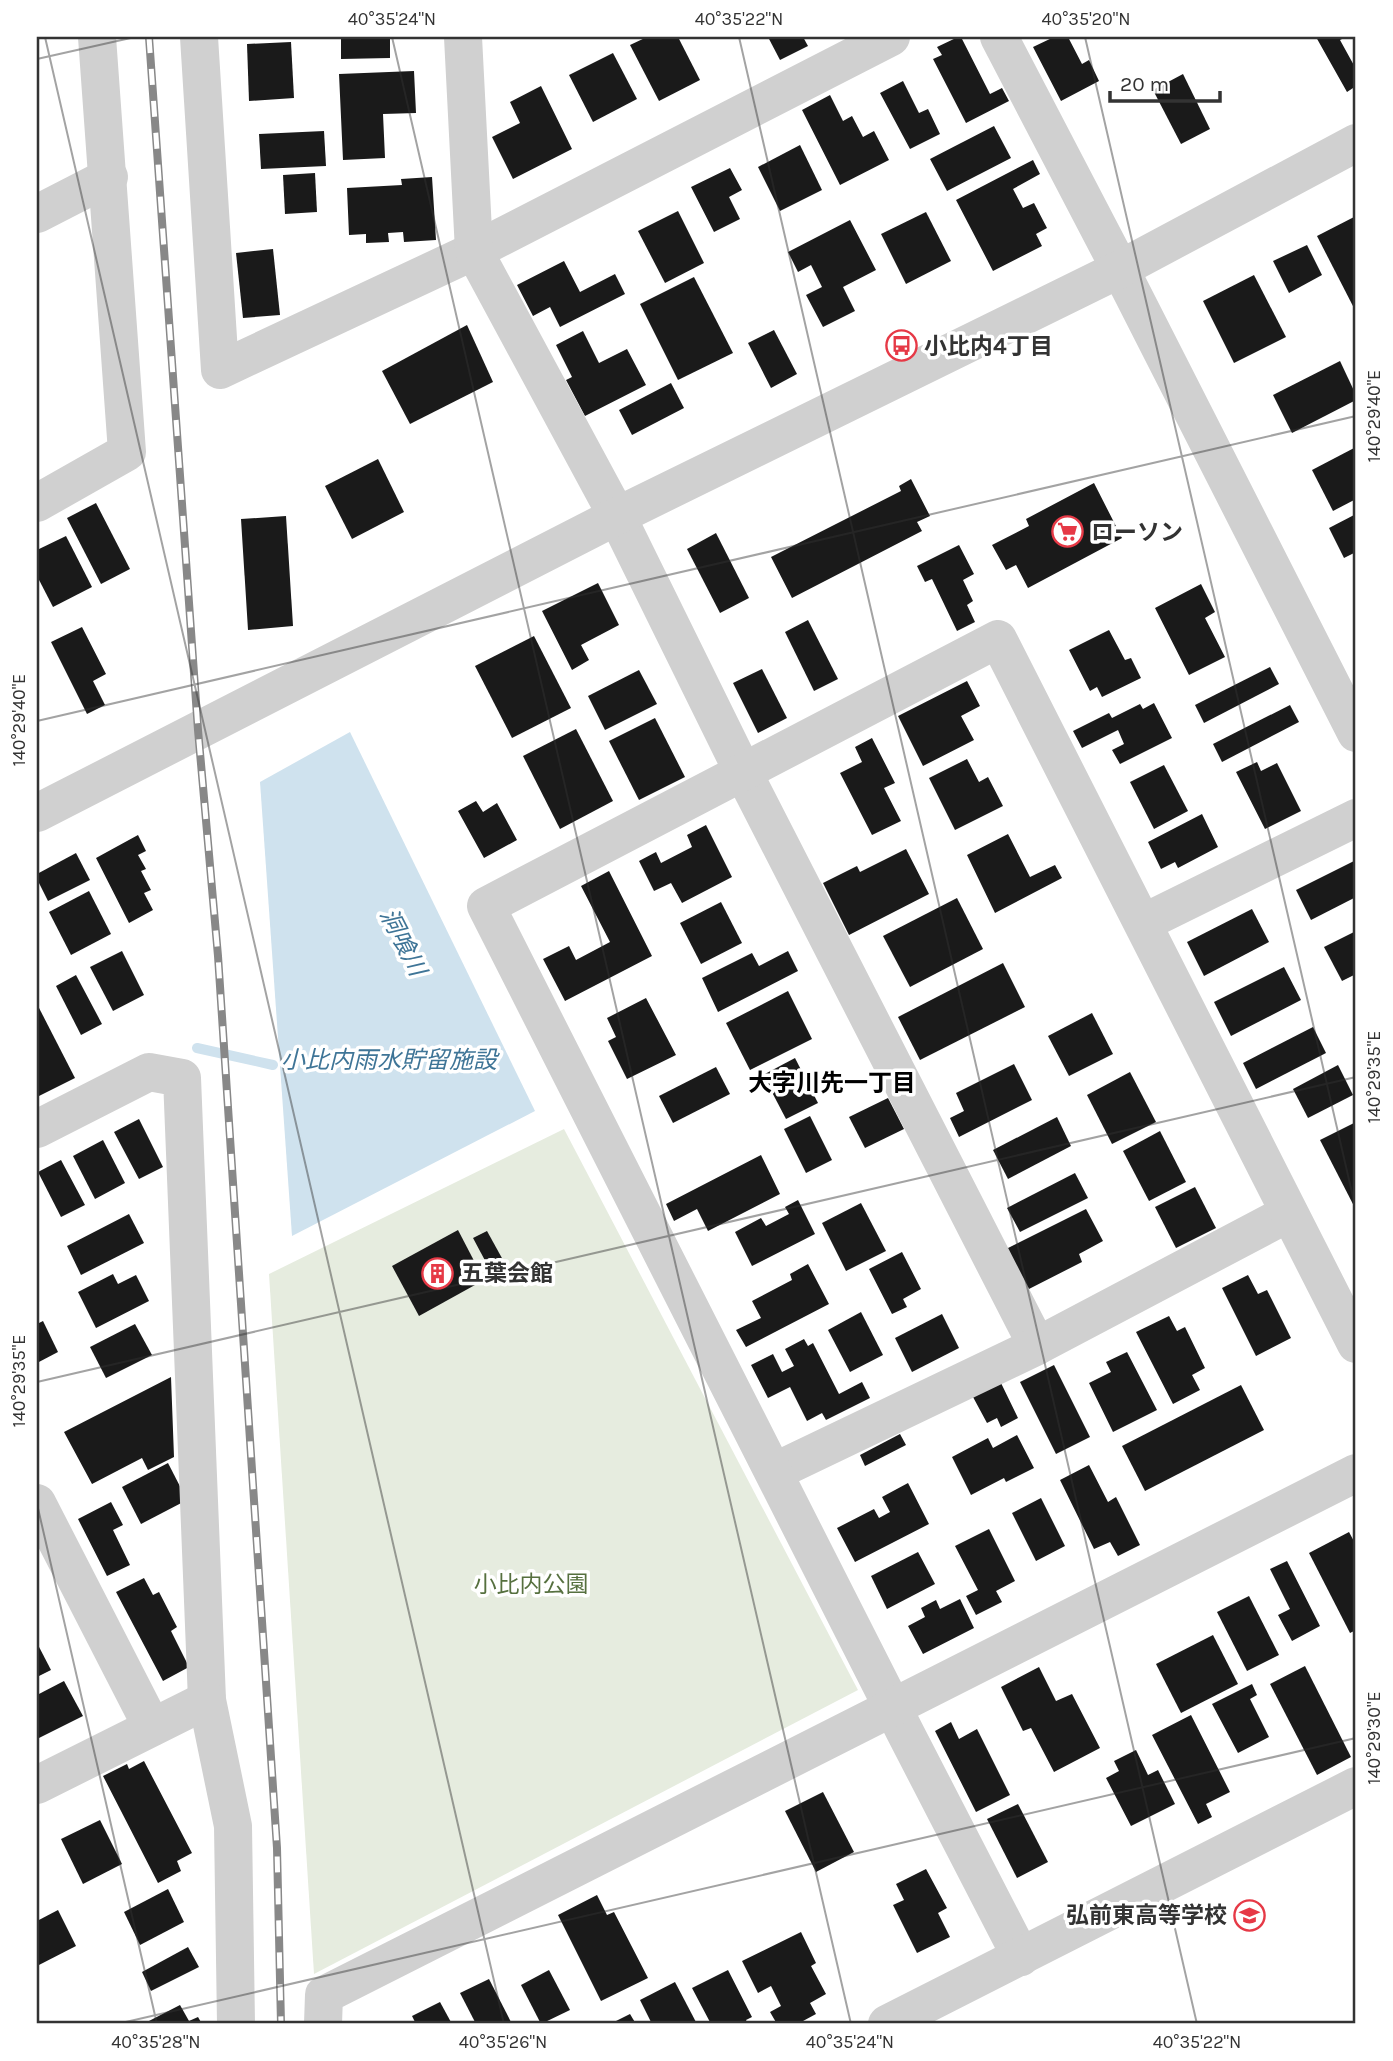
<svg xmlns="http://www.w3.org/2000/svg" width="1393" height="2061" font-family="Karla,'Noto Sans JP',sans-serif">
<rect width="100%" height="100%" fill="#fff"/>
<polygon fill="#e6ecdf" points="564,1129 858,1690 314,1974 269,1274"/>
<polygon fill="#cfe2ee" points="350,732 535,1111 292,1236 260,782"/>
<g fill="none" stroke-linecap="round" stroke-linejoin="round">
<polyline stroke="#cfe2ee" stroke-width="10" points="197,1048 273,1065"/>
</g>
<g fill="#1a1a1a">
<polygon points="341,37 390,37 390,58 341,59"/>
<polygon points="647,37 678,37 700,80 659,101 630,45"/>
<polygon points="768,37 803,37 808,46 780,60"/>
<polygon points="958,37 961,37 990,94 1002,88 1009,101 966,123 933,59 942,55 937,47"/>
<polygon points="1054,37 1068,37 1082,64 1089,60 1099,81 1061,101 1033,47"/>
<polygon points="1316,37 1346,37 1340,40 1356,69 1356,86 1347,92"/>
<polygon points="291,42 294,98 249,101 247,44"/>
<polygon points="613,53 637,99 593,122 569,75"/>
<polygon points="414,71 416,113 383,114 385,158 343,160 339,74"/>
<polygon points="1183,74 1210,129 1181,144 1153,90"/>
<polygon points="903,81 919,113 928,109 940,134 910,149 880,93"/>
<polygon points="541,86 572,149 513,179 492,137 520,123 510,102"/>
<polygon points="830,95 843,121 852,116 863,137 874,131 889,160 840,185 802,110"/>
<polygon points="994,126 1011,158 947,191 930,159"/>
<polygon points="324,131 326,166 261,169 259,134"/>
<polygon points="800,145 822,190 780,211 758,167"/>
<polygon points="1033,160 1040,174 1013,189 1023,208 1034,203 1047,228 1036,234 1042,246 993,271 956,200"/>
<polygon points="730,168 742,190 729,197 740,219 714,232 691,187"/>
<polygon points="315,173 317,212 285,214 283,175"/>
<polygon points="432,177 436,240 404,242 403,232 388,233 389,242 366,243 366,234 349,235 347,188 402,185 401,179"/>
<polygon points="678,211 704,263 665,283 638,231"/>
<polygon points="926,212 951,261 906,284 881,234"/>
<polygon points="1356,216 1356,312 1317,236"/>
<polygon points="850,220 876,270 843,287 855,311 823,327 806,295 822,287 811,265 798,272 788,252"/>
<polygon points="1307,245 1322,275 1289,293 1273,261"/>
<polygon points="273,249 280,315 243,318 236,253"/>
<polygon points="564,261 580,292 615,274 625,294 560,327 550,307 533,316 517,285"/>
<polygon points="1254,275 1286,337 1234,363 1203,301"/>
<polygon points="694,277 733,353 678,380 640,304"/>
<polygon points="467,325 493,382 410,424 382,371"/>
<polygon points="774,330 797,374 771,388 748,343"/>
<polygon points="583,331 599,363 627,349 646,385 585,416 566,380 572,377 556,345"/>
<polygon points="1340,361 1356,395 1356,400 1292,433 1273,395"/>
<polygon points="671,383 684,408 632,435 619,410"/>
<polygon points="1356,447 1356,499 1333,511 1312,470"/>
<polygon points="378,459 404,512 352,539 325,486"/>
<polygon points="911,479 930,516 917,522 922,531 792,598 771,557 901,491 899,486"/>
<polygon points="1094,483 1122,538 1028,588 1016,565 1006,570 992,545 1029,526 1026,519"/>
<polygon points="96,503 130,569 101,584 67,518"/>
<polygon points="1356,514 1356,552 1344,558 1329,528"/>
<polygon points="286,516 293,626 248,630 241,519"/>
<polygon points="716,533 749,598 720,613 687,549"/>
<polygon points="66,536 92,587 53,607 37,576 37,550"/>
<polygon points="959,545 974,574 963,580 973,601 967,605 975,622 957,631 932,579 925,582 917,566"/>
<polygon points="598,583 619,625 581,645 589,660 572,670 542,611"/>
<polygon points="1201,584 1215,612 1205,618 1225,657 1189,675 1155,608"/>
<polygon points="808,620 838,679 814,691 785,632"/>
<polygon points="82,627 106,674 93,681 105,705 87,714 51,642"/>
<polygon points="1109,630 1125,660 1131,658 1141,678 1102,697 1097,687 1090,691 1069,650"/>
<polygon points="534,636 571,708 512,738 475,666"/>
<polygon points="1270,667 1279,684 1204,723 1195,705"/>
<polygon points="762,669 787,718 758,733 733,683"/>
<polygon points="639,670 657,704 605,730 588,696"/>
<polygon points="967,681 980,706 961,716 974,740 923,766 898,716"/>
<polygon points="1154,703 1172,738 1120,764 1112,750 1124,744 1118,730 1082,748 1073,731 1109,713 1112,718 1140,704 1143,709"/>
<polygon points="1290,705 1299,722 1222,762 1213,744"/>
<polygon points="655,718 685,777 639,800 609,741"/>
<polygon points="576,729 613,801 560,829 523,756"/>
<polygon points="872,738 895,783 884,788 901,821 872,835 840,773 862,762 855,747"/>
<polygon points="967,759 979,782 988,777 1003,806 955,830 929,778"/>
<polygon points="1257,762 1261,771 1277,763 1301,811 1265,829 1236,772"/>
<polygon points="1164,765 1188,811 1154,829 1130,782"/>
<polygon points="476,801 483,812 497,803 517,840 484,858 458,811"/>
<polygon points="1202,814 1218,847 1178,868 1175,862 1161,869 1148,842"/>
<polygon points="706,825 732,877 682,903 671,883 654,891 639,861 656,852 661,863 692,847 687,835"/>
<polygon points="1008,834 1030,877 1055,865 1062,878 995,913 967,855"/>
<polygon points="138,835 146,851 138,855 146,869 141,871 151,890 144,893 153,910 129,923 96,858"/>
<polygon points="906,849 929,894 849,935 823,883 857,866 860,872"/>
<polygon points="76,853 90,880 48,901 37,879 37,874"/>
<polygon points="1356,860 1356,897 1311,920 1296,890"/>
<polygon points="609,871 652,956 565,1001 543,959 569,946 576,960 610,942 581,886"/>
<polygon points="89,891 111,934 71,955 49,912"/>
<polygon points="957,898 983,949 910,987 883,936"/>
<polygon points="721,902 742,943 701,964 680,923"/>
<polygon points="1252,909 1269,942 1204,976 1187,942"/>
<polygon points="1356,931 1356,974 1342,981 1324,947"/>
<polygon points="122,951 144,995 113,1011 90,967"/>
<polygon points="788,951 798,971 718,1012 702,978 752,953 759,966"/>
<polygon points="1003,963 1025,1007 920,1060 898,1017"/>
<polygon points="1284,967 1301,1000 1231,1036 1214,1002"/>
<polygon points="76,975 102,1024 81,1035 56,986"/>
<polygon points="788,991 812,1039 750,1070 726,1023"/>
<polygon points="646,998 676,1055 627,1079 608,1041 616,1037 607,1018"/>
<polygon points="37,1004 75,1078 37,1097"/>
<polygon points="1092,1013 1113,1054 1069,1076 1048,1036"/>
<polygon points="1313,1027 1326,1053 1256,1089 1243,1063"/>
<polygon points="795,1058 818,1103 786,1119 763,1075"/>
<polygon points="1014,1064 1032,1100 959,1137 950,1118 964,1111 956,1093"/>
<polygon points="1338,1065 1353,1095 1308,1118 1293,1089"/>
<polygon points="716,1067 730,1094 673,1123 659,1096"/>
<polygon points="1130,1072 1156,1122 1112,1144 1087,1095"/>
<polygon points="888,1098 904,1129 865,1148 849,1117"/>
<polygon points="810,1116 832,1160 806,1173 784,1129"/>
<polygon points="1057,1117 1071,1146 1008,1179 993,1150"/>
<polygon points="139,1119 163,1167 139,1179 114,1132"/>
<polygon points="1356,1122 1356,1210 1320,1140"/>
<polygon points="1160,1131 1186,1182 1149,1201 1123,1151"/>
<polygon points="103,1140 125,1183 95,1199 73,1156"/>
<polygon points="761,1155 780,1194 708,1231 697,1209 674,1221 666,1204"/>
<polygon points="61,1160 85,1205 61,1217 38,1172"/>
<polygon points="1075,1173 1088,1198 1020,1232 1007,1208"/>
<polygon points="1195,1187 1216,1228 1176,1248 1155,1207"/>
<polygon points="798,1200 815,1234 752,1266 735,1232 761,1218 766,1226 789,1214 785,1207"/>
<polygon points="861,1203 886,1251 846,1271 822,1223"/>
<polygon points="1086,1209 1103,1241 1079,1254 1082,1262 1027,1290 1006,1249"/>
<polygon points="129,1214 144,1243 81,1275 67,1246"/>
<polygon points="458,1230 484,1280 419,1316 392,1266"/>
<polygon points="487,1231 503,1260 489,1268 473,1238"/>
<polygon points="902,1252 921,1289 903,1299 907,1307 892,1314 869,1269"/>
<polygon points="808,1264 829,1304 746,1347 736,1330 761,1318 752,1301 792,1280 790,1274"/>
<polygon points="113,1274 118,1284 136,1275 149,1301 96,1328 78,1292"/>
<polygon points="1248,1275 1258,1294 1267,1290 1291,1338 1256,1356 1222,1288"/>
<polygon points="861,1312 883,1355 850,1372 828,1330"/>
<polygon points="942,1314 959,1348 912,1372 895,1338"/>
<polygon points="1169,1316 1177,1331 1185,1327 1205,1368 1192,1375 1200,1390 1173,1404 1136,1332"/>
<polygon points="43,1321 58,1352 37,1363 37,1324"/>
<polygon points="135,1324 152,1355 106,1378 90,1347"/>
<polygon points="804,1339 808,1346 813,1343 839,1394 862,1382 870,1398 826,1420 822,1413 807,1421 790,1387 768,1398 751,1365 773,1354 782,1372 794,1366 785,1349"/>
<polygon points="1127,1352 1157,1410 1113,1432 1089,1383 1111,1372 1106,1362"/>
<polygon points="1054,1365 1090,1437 1056,1454 1020,1382"/>
<polygon points="171,1377 174,1457 148,1470 142,1458 92,1484 64,1432"/>
<polygon points="1001,1383 1018,1418 1001,1427 997,1418 987,1423 973,1397"/>
<polygon points="1241,1385 1264,1430 1145,1491 1122,1446"/>
<polygon points="900,1434 906,1445 865,1466 860,1455"/>
<polygon points="1017,1435 1034,1468 1006,1482 1004,1478 971,1495 952,1457 988,1438 993,1448"/>
<polygon points="168,1463 187,1500 141,1524 122,1487"/>
<polygon points="1089,1465 1108,1502 1116,1497 1140,1545 1118,1556 1110,1542 1094,1549 1060,1480"/>
<polygon points="908,1483 929,1524 855,1562 837,1528 874,1509 879,1518 890,1512 882,1497"/>
<polygon points="1041,1498 1065,1546 1036,1561 1012,1513"/>
<polygon points="111,1502 123,1525 113,1530 130,1565 107,1576 78,1519"/>
<polygon points="989,1529 1015,1581 996,1591 1002,1602 976,1615 966,1596 978,1590 955,1546"/>
<polygon points="1349,1532 1356,1545 1356,1630 1350,1633 1309,1553"/>
<polygon points="918,1552 935,1584 887,1609 871,1576"/>
<polygon points="1287,1561 1320,1626 1292,1641 1278,1615 1290,1609 1270,1569"/>
<polygon points="144,1578 153,1595 159,1592 177,1627 171,1631 189,1667 163,1681 116,1592"/>
<polygon points="1249,1596 1279,1655 1247,1671 1217,1612"/>
<polygon points="960,1599 974,1628 923,1654 908,1626 925,1617 921,1608 936,1600 940,1609"/>
<polygon points="1213,1635 1238,1684 1181,1713 1156,1664"/>
<polygon points="37,1643 51,1670 37,1677"/>
<polygon points="1305,1666 1351,1757 1317,1775 1270,1684"/>
<polygon points="1039,1667 1056,1701 1072,1694 1100,1748 1054,1772 1031,1728 1023,1731 1001,1687"/>
<polygon points="64,1681 83,1716 37,1739 37,1695"/>
<polygon points="1252,1684 1257,1695 1250,1699 1269,1737 1238,1753 1212,1704"/>
<polygon points="1191,1715 1230,1792 1206,1804 1212,1817 1198,1824 1152,1735"/>
<polygon points="951,1722 959,1739 977,1729 1010,1795 976,1812 935,1731"/>
<polygon points="1136,1750 1148,1775 1158,1770 1175,1804 1131,1826 1106,1778 1119,1771 1114,1761"/>
<polygon points="144,1761 192,1853 177,1861 181,1871 158,1883 103,1776 127,1764 129,1769"/>
<polygon points="823,1792 854,1852 816,1872 785,1811"/>
<polygon points="1018,1804 1048,1862 1017,1878 987,1819"/>
<polygon points="100,1820 122,1864 83,1884 61,1839"/>
<polygon points="926,1869 947,1908 938,1913 950,1937 917,1953 893,1905 904,1900 896,1884"/>
<polygon points="168,1889 184,1922 140,1945 124,1912"/>
<polygon points="597,1895 607,1915 614,1912 648,1978 601,2001 558,1915"/>
<polygon points="58,1910 76,1946 37,1966 37,1921"/>
<polygon points="801,1932 816,1963 811,1966 826,1994 810,2003 816,2014 803,2021 805,2024 777,2024 770,2012 781,2006 771,1986 758,1993 742,1961"/>
<polygon points="188,1947 199,1967 151,1991 142,1972"/>
<polygon points="549,1970 570,2010 541,2024 521,1985"/>
<polygon points="728,1970 752,2017 746,2020 748,2024 711,2024 692,1988"/>
<polygon points="489,1979 512,2024 476,2024 460,1993"/>
<polygon points="675,1982 697,2024 652,2024 640,2000"/>
<polygon points="440,2002 452,2024 416,2024 412,2016"/>
<polygon points="180,2005 189,2021 198,2017 202,2024 148,2024 147,2022"/>
<polygon points="630,2014 636,2024 610,2024"/>
</g>
<g fill="none" stroke-linecap="round" stroke-linejoin="round">
<g stroke="#d0d0d0" stroke-width="38">
<polyline points="199,37 220,370 474,251 891,37"/>
<polyline points="463,37 474,251 617,516 743,772 1037,1346"/>
<polyline points="999,37 1120,269"/>
<polyline points="37,214 109,177"/>
<polyline points="37,503 127,452 97,37"/>
<polyline points="1143,923 1356,818"/>
<polyline points="37,1129 149,1072 182,1078 207,1700 233,1826 236,2024"/>
<polyline points="774,1472 1037,1346 1289,1213"/>
<polyline points="37,1503 152,1727"/>
<polyline points="37,1785 207,1700"/>
<polyline points="1021,1957 905,1732 486,906 998,639 1356,1344"/>
<polyline points="323,2024 324,1995 1356,1473"/>
<polyline points="887,2024 1356,1786"/>
</g>
<g stroke="#d0d0d0" stroke-width="38">
<polyline points="1120,269 1356,733"/>
<polyline points="37,813 617,516 1120,269 1356,143"/>
</g>
<defs>
<polyline id="rail" points="149,37 198,730 218,956 277,1848 281,2024"/>
</defs>
<use href="#rail" stroke="#888" stroke-width="8"/>
<use href="#rail" stroke="#fff" stroke-width="5" stroke-dasharray="16" stroke-linecap="butt"/>
</g>
<path fill="none" stroke="#333" stroke-width="2" stroke-opacity="0.45" d="M45,37L504,2024M392,37L851,2024M739,37L1197,2024M1085,37L1356,1210M37,59L135,37M37,721L1356,416M37,1382L1356,1077M37,1504L157,2024M117,2024L1356,1738"/>
<defs>
<symbol id="bus-ring" viewBox="-11 -11 22 22"><circle r="9.5" fill="#fff" stroke="#e63946" stroke-width="1.5"/><path d="M-5-6H5V4H4V6H2V4H-2V6H-4V4H-5ZM-3.5-4V0h7V-4ZM-3.5 1.2v1.5H-2V1.2ZM2 1.2v1.5H3.5V1.2Z" fill="#e63946"/></symbol>
<symbol id="supermarket-ring" viewBox="-11 -11 22 22"><circle r="9.5" fill="#fff" stroke="#e63946" stroke-width="1.5"/><path d="M-6-5.5h2.5l.6 2H6L4.5 2H-2.5L-4.4-4H-6ZM-1.5 3.2a1.3 1.3 0 1 0 .1 0ZM3 3.2a1.3 1.3 0 1 0 .1 0Z" fill="#e63946"/></symbol>
<symbol id="building-ring" viewBox="-11 -11 22 22"><circle r="9.5" fill="#fff" stroke="#e63946" stroke-width="1.5"/><path d="M-4-6H4V6H1V3H-1V6H-4ZM-2.5-4.3h1.7v1.8h-1.7ZM.8-4.3h1.7v1.8H.8ZM-2.5-1h1.7V.8h-1.7ZM.8-1h1.7V.8H.8Z" fill="#e63946"/></symbol>
<symbol id="school-ring" viewBox="-11 -11 22 22"><circle r="9.5" fill="#fff" stroke="#e63946" stroke-width="1.5"/><path d="M0-5L7-2L0 1L-7-2ZM-4 1L0 2.5L4 1V4Q0 6-4 4Z" fill="#e63946"/></symbol>
</defs>
<g fill-rule="evenodd">
<use href="#bus-ring" x="884" y="328" width="35" height="35"/>
<use href="#supermarket-ring" x="1050" y="514" width="35" height="35"/>
<use href="#building-ring" x="420" y="1256" width="35" height="35"/>
<use href="#school-ring" x="1232" y="1898" width="35" height="35"/>
</g>
<g text-anchor="middle" stroke-width="7" stroke-linejoin="round" paint-order="stroke">
<g font-size="23" font-weight="bold" fill="#333" stroke="#fff" text-anchor="start">
<text x="924" y="354">小比内4丁目</text>
<text x="1091" y="540">ローソン</text>
<text x="461" y="1281">五葉会館</text>
<text x="1227" y="1923" text-anchor="end">弘前東高等学校</text>
</g>
<g font-size="23" fill="#56703f" stroke="#fff">
<text x="531" y="1592">小比内公園</text>
</g>
<g font-size="24" font-style="italic" fill="#3f7597" stroke="#fff">
<text transform="translate(403 942) rotate(63)" y="8">洞喰川</text>
<text x="389" y="1068">小比内雨水貯留施設</text>
</g>
<g font-size="24" font-weight="bold" fill="#000" stroke="#fff">
<text x="832" y="1091">大字川先一丁目</text>
</g>
</g>
<rect width="1393" height="2061" fill="none" stroke="#ffffff" stroke-width="77"/>
<path d="M1110 91v10h110v-10" fill="none" stroke="#333333" stroke-width="3.5"/>
<text x="1120" y="91" font-size="21" fill="#333333" stroke="#ffffff" stroke-width="5" paint-order="stroke">20 m</text>
<rect x="38" y="38" width="1316" height="1984" fill="none" stroke="#333" stroke-width="2.5"/>
<g font-size="18" text-anchor="middle" fill="#333">
<text x="392" y="25">40°35'24"N</text>
<text x="739" y="25">40°35'22"N</text>
<text x="1086" y="25">40°35'20"N</text>
<text transform="translate(1374 416) rotate(-90)" y="6">140°29'40"E</text>
<text transform="translate(19 720) rotate(-90)" y="6">140°29'40"E</text>
<text transform="translate(1374 1077) rotate(-90)" y="6">140°29'35"E</text>
<text transform="translate(19 1381) rotate(-90)" y="6">140°29'35"E</text>
<text transform="translate(1374 1738) rotate(-90)" y="6">140°29'30"E</text>
<text x="156" y="2048">40°35'28"N</text>
<text x="503" y="2048">40°35'26"N</text>
<text x="850" y="2048">40°35'24"N</text>
<text x="1197" y="2048">40°35'22"N</text>
</g>
</svg>
